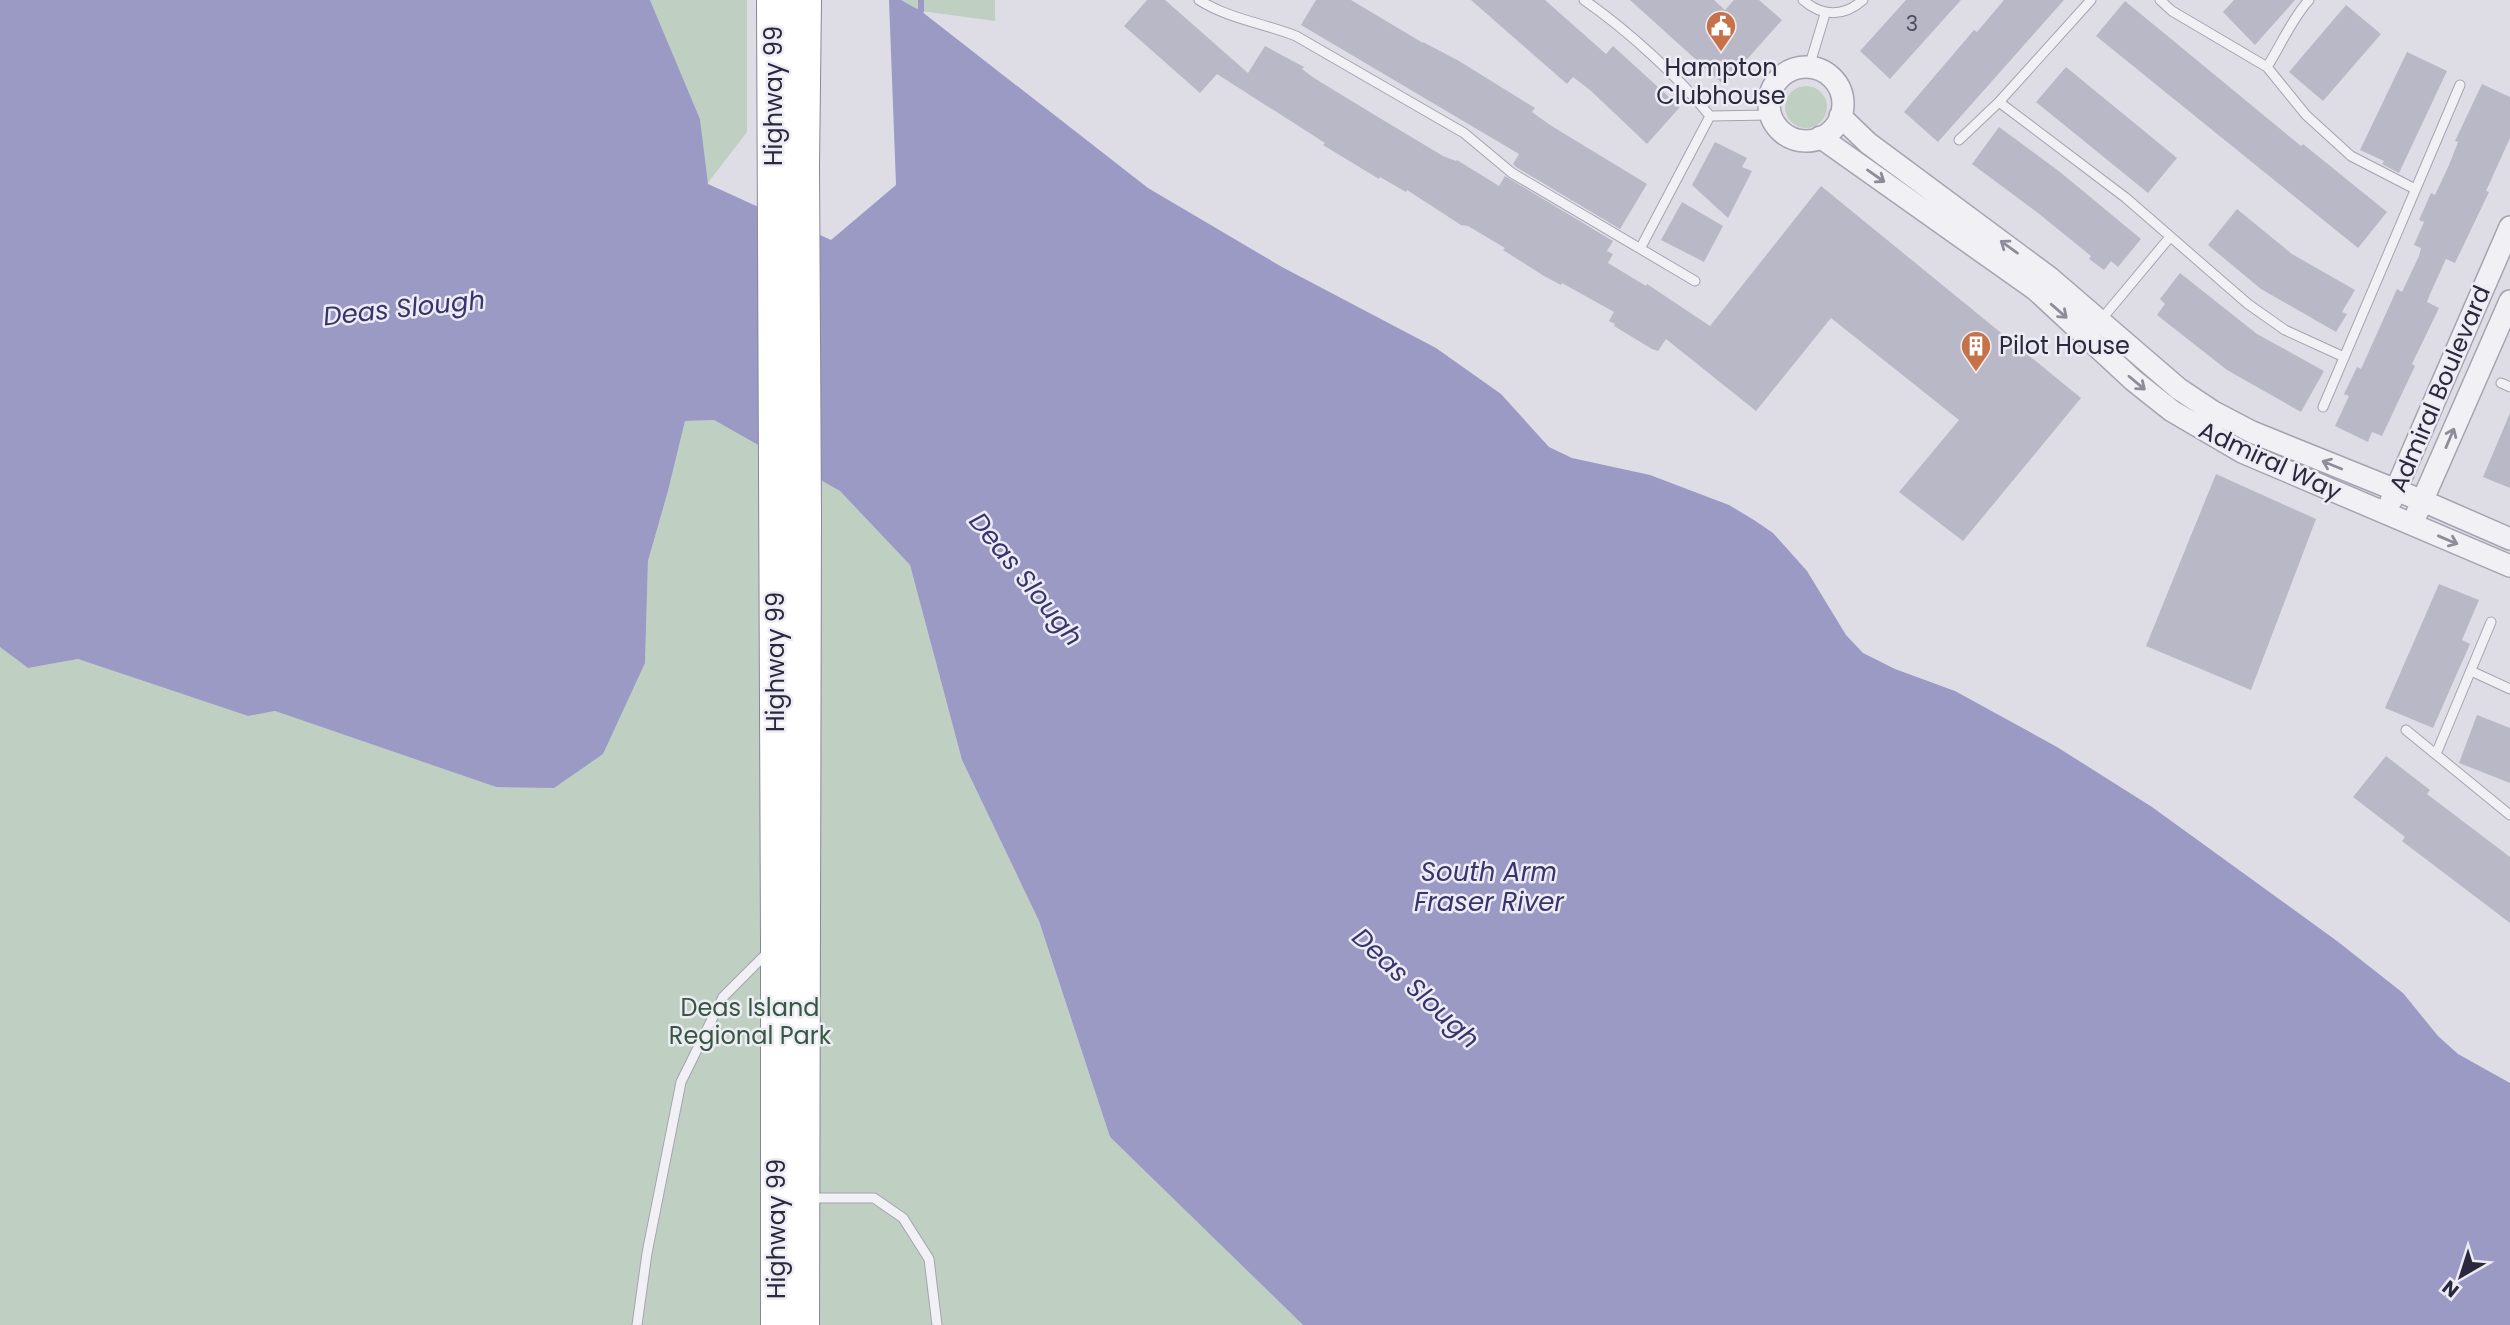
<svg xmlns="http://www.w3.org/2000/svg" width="2510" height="1325" font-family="Poppins,sans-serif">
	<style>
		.green { fill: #bfd0c3 }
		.water { fill: #9a9ac5 }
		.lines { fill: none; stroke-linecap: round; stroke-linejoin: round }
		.stream { stroke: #9a9ac5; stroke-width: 6 }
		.building { fill: #b9b8c6 }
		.service-casing { stroke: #a4a3b0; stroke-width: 11 }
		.tertiary-casing { stroke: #a4a3b0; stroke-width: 24 }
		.motorway-casing { stroke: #88869c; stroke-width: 34 }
		.service { stroke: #f0f0f5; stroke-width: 9 }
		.tertiary { stroke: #f0f0f5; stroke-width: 21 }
		.motorway { stroke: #fff; stroke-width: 32 }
		.oneway { stroke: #8d8c98 }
		.labels { text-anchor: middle; stroke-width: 5; stroke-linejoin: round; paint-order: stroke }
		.number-label { font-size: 21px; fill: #4e4c5e }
		.poi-label { font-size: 24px; fill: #2a283c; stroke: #edecf4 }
		.street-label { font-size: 24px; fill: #2a283c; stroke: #edecf4 }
		.park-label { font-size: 24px; fill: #36573f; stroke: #edecf4 }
		.water-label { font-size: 26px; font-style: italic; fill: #36346d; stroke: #edecf4 }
	</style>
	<rect width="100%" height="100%" fill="#dedde6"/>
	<!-- green -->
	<path class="green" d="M 650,0 L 747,0 L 747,132 L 707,184 L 700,119 Z
		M 901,0 L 995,0 L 995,21 L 921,11 Z
		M1785 107a21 21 0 1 1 42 0a21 21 0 1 1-42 0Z
		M 714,420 L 840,491 L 910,565 L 962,760 L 1039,921 L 1110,1137 L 1303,1325 L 0,1325 L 0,647 L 28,668 L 78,659 L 248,716 L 275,711 L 496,787 L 645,663 L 648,561 L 668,491 L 685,421 Z"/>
	<!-- water -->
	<path class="water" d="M 0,0 L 650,0 L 700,119 L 708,184 L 831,240 L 896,185 L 889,0 L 901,0 L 921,11 L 1148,188 L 1282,267 L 1436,348 L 1501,394 L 1549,447 L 1572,458 L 1650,475 L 1729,505 L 1754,520 L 1773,533 L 1807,571 L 1846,635 L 1863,653 L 1895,669 L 1955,691 L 2057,747 L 2152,807 L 2337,941 L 2403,993 L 2438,1036 L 2458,1054 L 2510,1083 L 2510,1325 L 1303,1325 L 1110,1137 L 1039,921 L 962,760 L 910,565 L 840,491 L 714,420 L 685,421 L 668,491 L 648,561 L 645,663 L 603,754 L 554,788 L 496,787 L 275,711 L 248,716 L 78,659 L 28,668 L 0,647 Z"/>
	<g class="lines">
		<!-- stream -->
		<path class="stream" d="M 921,0 L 921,11"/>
	</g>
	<!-- building -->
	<path class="building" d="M 1147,0 L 1165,0 L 1248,73 L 1265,46 L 1304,67 L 1302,69 L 1314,78 L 1373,114 L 1443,156 L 1456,161 L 1457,160 L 1499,186 L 1505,176 L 1613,241 L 1607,251 L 1613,254 L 1608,263 L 1646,286 L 1647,284 L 1710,326 L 1821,186 L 2081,398 L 1963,541 L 1899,492 L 1959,420 L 1831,318 L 1756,411 L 1666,339 L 1658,351 L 1652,349 L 1614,326 L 1615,324 L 1609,321 L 1614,312 L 1562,283 L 1561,285 L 1544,276 L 1503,250 L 1505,248 L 1468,226 L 1461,225 L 1407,190 L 1406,192 L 1380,177 L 1379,179 L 1323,145 L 1325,143 L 1217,74 L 1200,93 L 1124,26 Z
		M 1316,0 L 1351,0 L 1423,43 L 1423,42 L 1459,61 L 1535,108 L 1532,112 L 1550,125 L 1647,184 L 1620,229 L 1516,167 L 1513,164 L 1519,154 L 1301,25 Z
		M 1471,0 L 1545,0 L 1606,54 L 1613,46 L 1680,107 L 1647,144 L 1590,90 L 1573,77 L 1567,84 Z
		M 1630,0 L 1714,0 L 1725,10 L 1734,0 L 1759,0 L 1782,20 L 1724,85 Z
		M 1906,0 L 1961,0 L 1890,79 L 1860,51 Z
		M 2004,0 L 2064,0 L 1938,142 L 1904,112 L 1974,30 L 1977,32 Z
		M 2234,0 L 2295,0 L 2255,45 L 2223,12 Z
		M 2125,1 L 2301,146 L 2303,144 L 2387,212 L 2358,248 L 2096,36 Z
		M 2346,5 L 2381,34 L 2323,101 L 2289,72 Z
		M 2407,52 L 2447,71 L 2399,173 L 2382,164 L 2384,161 L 2360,150 Z
		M 2066,67 L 2177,158 L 2148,193 L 2036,102 Z
		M 2482,84 L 2510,97 L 2510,138 L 2486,191 L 2489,192 L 2455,263 L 2446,259 L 2430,294 L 2427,302 L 2439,308 L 2412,364 L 2415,366 L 2382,436 L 2372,432 L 2368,442 L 2335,426 L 2349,396 L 2344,394 L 2357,367 L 2361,369 L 2397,289 L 2402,292 L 2419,256 L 2421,248 L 2414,245 L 2424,222 L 2419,220 L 2431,193 L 2435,195 L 2449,165 L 2458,142 L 2455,141 Z
		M 1999,127 L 2060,172 L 2141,239 L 2118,267 L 2111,261 L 2104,270 L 2089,259 L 2091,256 L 2038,213 L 1972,164 Z
		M 1715,142 L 1747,158 L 1742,167 L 1752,171 L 1728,218 L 1692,185 Z
		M 1682,202 L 1723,226 L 1704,262 L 1661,240 Z
		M 2237,209 L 2292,254 L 2355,290 L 2342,312 L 2347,314 L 2336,332 L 2261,289 L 2208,245 Z
		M 2180,273 L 2257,334 L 2324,371 L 2301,412 L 2227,370 L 2157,315 L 2165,304 L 2160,299 Z
		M 2510,413 L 2510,488 L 2483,477 Z
		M 2216,474 L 2316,519 L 2251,690 L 2146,646 Z
		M 2439,584 L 2479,600 L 2462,640 L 2470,644 L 2433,728 L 2385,708 Z
		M 2477,715 L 2510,728 L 2510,783 L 2459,763 Z
		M 2386,756 L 2430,790 L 2427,794 L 2510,857 L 2510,923 L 2402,841 L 2405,837 L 2353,797 Z"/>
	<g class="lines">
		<!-- service casing -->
		<g class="service-casing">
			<path id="service" d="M 1199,0 C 1229,19 1263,23 1296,36 L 1464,133 L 1512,173 L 1695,281
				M 1584,0 C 1626,29 1678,76 1710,116
				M 1803,0 C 1822,17 1844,17 1863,0
				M 2160,0 L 2172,11 L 2267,67 L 2306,115 L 2351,156 L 2415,189
				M 1809,67 L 1825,14
				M 2267,67 C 2281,45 2291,20 2309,0
				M 1999,102 L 2126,198 L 2248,304 L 2285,330 L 2344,357
				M 1959,140 L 1999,102 L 2091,0
				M 1641,247 L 1710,116 L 1770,115
				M 2100,321 L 2170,237
				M 2501,383 L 2510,387
				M 2323,407 L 2460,85
				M 2471,671 L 2510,689
				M 2406,730 L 2510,815
				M 2436,754 L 2491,622
				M 809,1198 L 874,1198 L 903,1218 L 929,1259 L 937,1325
				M 637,1325 L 647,1253 L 681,1082 L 723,997 L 769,951"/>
		</g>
		<!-- tertiary casing -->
		<g class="tertiary-casing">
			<path id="tertiary" d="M1769 104a37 37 0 1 1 74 0a37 37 0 1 1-74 0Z
				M 1840,116 L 1868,143 L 2050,278 L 2179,389 L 2212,411 L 2252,432 L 2423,501 L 2510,539
				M 1820,137 L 2036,290 L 2133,380 L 2172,411 L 2242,452 L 2510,566
				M 2391,501 L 2510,227
				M 2417,513 L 2510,301"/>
		</g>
		<!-- motorway casing -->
		<g class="motorway-casing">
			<path id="motorway" d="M 773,0 L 777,942 L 777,1325
				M 803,1325 L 805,515 L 803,166 L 805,0"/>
		</g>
		<!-- service -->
		<use href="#service" class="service"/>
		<!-- tertiary -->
		<use href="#tertiary" class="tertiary"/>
		<!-- motorway -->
		<use href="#motorway" class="motorway"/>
	</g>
	<!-- one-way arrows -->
	<defs><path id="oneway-shaft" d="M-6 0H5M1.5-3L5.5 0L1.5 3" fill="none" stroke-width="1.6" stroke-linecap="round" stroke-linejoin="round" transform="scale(1.75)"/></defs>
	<g class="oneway">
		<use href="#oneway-shaft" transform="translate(1876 176) rotate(35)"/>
		<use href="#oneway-shaft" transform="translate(2009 247) rotate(-144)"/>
		<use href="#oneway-shaft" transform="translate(2059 311) rotate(41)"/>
		<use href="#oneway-shaft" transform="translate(2137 383) rotate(40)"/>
		<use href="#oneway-shaft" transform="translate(2450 438) rotate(-67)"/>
		<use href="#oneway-shaft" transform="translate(2332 465) rotate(-158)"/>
		<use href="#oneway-shaft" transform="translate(2448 540) rotate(23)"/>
	</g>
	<!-- icons -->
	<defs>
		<g id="civic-pin" transform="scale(1.575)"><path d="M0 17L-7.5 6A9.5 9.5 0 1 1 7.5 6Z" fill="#c67148" stroke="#edecf4"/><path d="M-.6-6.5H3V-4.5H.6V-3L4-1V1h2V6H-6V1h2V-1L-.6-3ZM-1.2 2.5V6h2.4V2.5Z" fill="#fff"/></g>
		<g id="building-pin" transform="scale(1.575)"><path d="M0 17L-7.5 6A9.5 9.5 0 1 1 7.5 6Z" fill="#c67148" stroke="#edecf4"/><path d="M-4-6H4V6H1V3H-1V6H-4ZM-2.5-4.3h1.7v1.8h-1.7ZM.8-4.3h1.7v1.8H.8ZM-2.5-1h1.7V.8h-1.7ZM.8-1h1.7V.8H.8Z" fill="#fff"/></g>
	</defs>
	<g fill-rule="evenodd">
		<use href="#civic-pin" x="1721" y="26"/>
		<use href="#building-pin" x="1976" y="346"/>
	</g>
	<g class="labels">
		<!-- number labels -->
		<g class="number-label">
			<text x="1912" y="31">3</text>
		</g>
		<!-- poi labels -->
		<g class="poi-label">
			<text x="1721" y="76">Hampton<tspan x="1721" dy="28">Clubhouse</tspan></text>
			<text x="1999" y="354" text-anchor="start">Pilot House</text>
		</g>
		<!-- street labels -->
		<g class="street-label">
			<text transform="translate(774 96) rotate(-90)" y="8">Highway 99</text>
			<text transform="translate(2440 389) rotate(-67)" y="8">Admiral Boulevard</text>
			<text transform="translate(2270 461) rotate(25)" y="8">Admiral Way</text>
			<text transform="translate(776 662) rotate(-90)" y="8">Highway 99</text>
			<text transform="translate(777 1229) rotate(-90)" y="8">Highway 99</text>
		</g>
		<!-- park labels -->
		<g class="park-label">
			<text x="750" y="1016">Deas Island<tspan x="750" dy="28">Regional Park</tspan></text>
		</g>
		<!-- water labels -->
		<g class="water-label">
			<text transform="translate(404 308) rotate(-6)" y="9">Deas Slough</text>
			<text transform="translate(1026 579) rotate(51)" y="9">Deas Slough</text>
			<text x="1489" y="881">South Arm<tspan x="1489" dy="30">Fraser River</tspan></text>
			<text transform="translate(1416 988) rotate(43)" y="9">Deas Slough</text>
		</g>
	</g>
	<!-- north arrow -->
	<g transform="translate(2461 1276) rotate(219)" stroke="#edecf4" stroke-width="5" paint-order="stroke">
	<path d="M0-5L12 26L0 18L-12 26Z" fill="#2a283c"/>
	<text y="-10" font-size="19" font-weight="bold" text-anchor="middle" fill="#2a283c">N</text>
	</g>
</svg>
